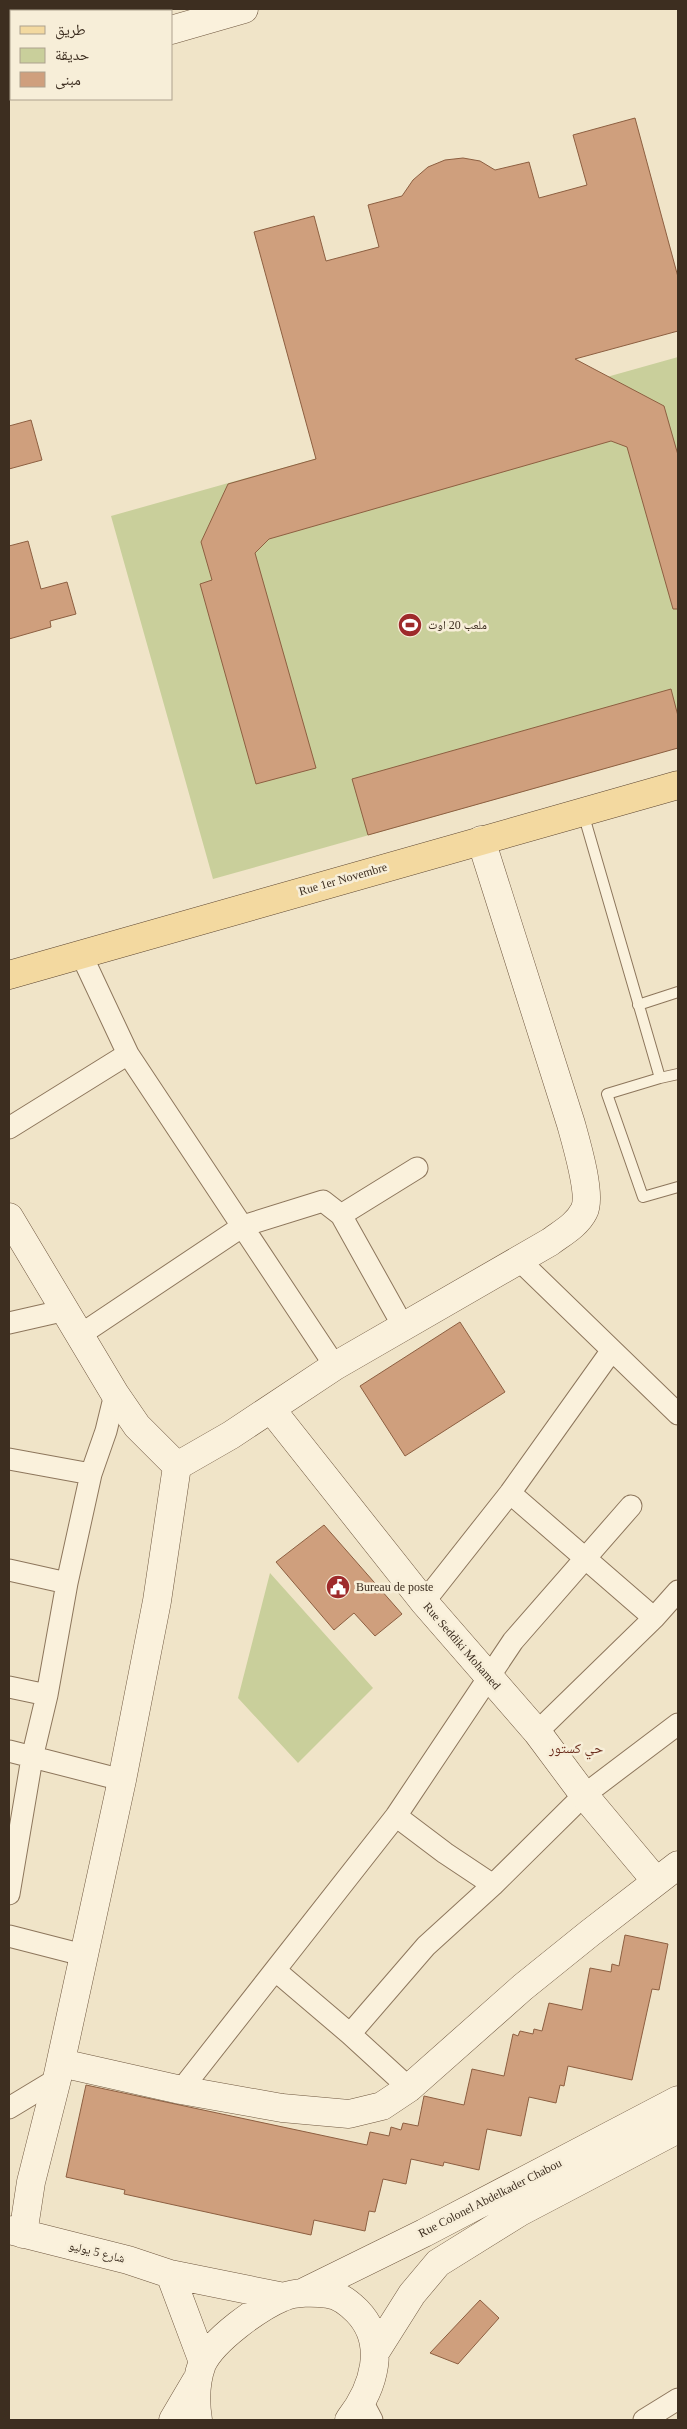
<svg xmlns="http://www.w3.org/2000/svg" width="687" height="2429" font-family="'Times New Roman','Noto Naskh Arabic',serif">
	<style>
		.green { fill: #c9cf9b }
		.building { fill: #cf9f7d; stroke: #8d5f41 }
		.lines { fill: none; stroke-linecap: round; stroke-linejoin: round }
		.lane-casing { stroke: #8d765c; stroke-width: 12 }
		.street-casing { stroke: #8d765c; stroke-width: 23 }
		.secondary-casing { stroke: #6f573f; stroke-width: 29 }
		.primary-casing { stroke: #5b4430; stroke-width: 29 }
		.lane { stroke: #faf1dc; stroke-width: 10 }
		.street { stroke: #faf1dc; stroke-width: 21 }
		.secondary { stroke: #faf1dc; stroke-width: 28 }
		.primary { stroke: #f3d9a0; stroke-width: 28 }
		.labels { text-anchor: middle; stroke-width: 5; stroke-linejoin: round; paint-order: stroke }
		.poi-label { font-size: 12px; fill: #3d2e20; stroke: #f7eed8; text-anchor: start }
		.street-label { font-size: 12px; fill: #3d2e20; stroke: #f7eed8 }
		.neighbourhood-label { font-size: 14px; fill: #6b2e1e; stroke: #f7eed8 }
	</style>
	<rect width="100%" height="100%" fill="#f0e4c8"/>
	<!-- green -->
	<path class="green" d="M 678,357 L 678,748 L 213,879 L 111,516 Z
		M 270,1573 L 373,1688 L 298,1763 L 238,1698 Z"/>
	<!-- building -->
	<path class="building" d="M 635,118 L 678,277 L 678,331 L 575,359 L 664,406 L 678,455 L 678,609 L 673,609 L 627,447 L 611,441 L 269,539 L 255,553 L 316,768 L 256,784 L 200,584 L 212,580 L 201,542 L 228,484 L 316,459 L 254,232 L 314,216 L 326,261 L 379,247 L 368,205 L 402,196 L 413,180 L 428,167 L 445,160 L 463,158 L 480,161 L 495,170 L 529,162 L 539,198 L 587,185 L 573,135 Z
		M 31,420 L 42,460 L 9,469 L 9,426 Z
		M 28,541 L 41,589 L 67,582 L 76,614 L 50,621 L 51,627 L 9,639 L 9,546 Z
		M 671,689 L 678,716 L 678,748 L 368,835 L 352,779 Z
		M 460,1322 L 505,1392 L 405,1456 L 360,1386 Z
		M 324,1525 L 402,1614 L 375,1636 L 354,1613 L 334,1630 L 276,1562 Z
		M 625,1935 L 668,1944 L 659,1990 L 652,1989 L 632,2080 L 568,2066 L 564,2086 L 560,2085 L 556,2103 L 529,2097 L 521,2136 L 487,2129 L 479,2170 L 444,2162 L 443,2166 L 411,2159 L 406,2184 L 383,2179 L 375,2212 L 369,2211 L 365,2231 L 314,2220 L 311,2235 L 124,2194 L 125,2190 L 66,2177 L 86,2085 L 367,2145 L 370,2132 L 389,2136 L 391,2127 L 401,2130 L 403,2123 L 418,2126 L 424,2096 L 464,2105 L 472,2069 L 504,2076 L 513,2034 L 518,2036 L 520,2031 L 533,2034 L 534,2029 L 542,2031 L 549,2003 L 582,2010 L 590,1968 L 611,1972 L 612,1964 L 619,1966 Z
		M 480,2300 L 499,2318 L 458,2364 L 430,2353 Z"/>
	<g class="lines">
		<!-- lane casing -->
		<g class="lane-casing">
			<path id="lane" d="M 583,813 L 660,1078 L 607,1094 L 643,1197 L 678,1187
				M 638,1005 L 678,992
				M 660,1078 L 678,1074"/>
		</g>
		<!-- street casing -->
		<g class="street-casing">
			<path id="street" d="M 60,9 L 61,11
				M 81,954 L 128,1054 L 335,1366
				M 9,1128 L 128,1054
				M 341,1215 L 417,1168
				M 518,1259 L 678,1414
				M 9,1323 L 66,1310
				M 80,1335 L 243,1226 L 323,1201 L 341,1215 L 403,1326
				M 9,1459 L 91,1474
				M 510,1493 L 654,1618
				M 9,1570 L 67,1583
				M 424,1602 L 510,1493 L 612,1350
				M 9,1687 L 47,1695
				M 537,1732 L 654,1618 L 678,1591
				M 9,1751 L 122,1780
				M 396,1816 L 445,1853 L 493,1885
				M 9,1894 L 32,1758 L 47,1695 L 67,1583 L 91,1474 L 106,1431 L 115,1394
				M 9,1936 L 83,1955
				M 276,1971 L 350,2034
				M 409,2088 L 350,2034 L 426,1946 L 493,1885 L 584,1795 L 678,1724
				M 181,2090 L 396,1816 L 513,1641 L 631,1506
				M 9,2108 L 57,2079
				M 362,2401 L 372,2420
				M 644,2420 L 678,2399"/>
		</g>
		<!-- secondary casing -->
		<g class="secondary-casing">
			<path id="secondary" d="M 171,30 L 244,9
				M 9,78 L 11,77
				M 9,1217 L 115,1394 L 137,1426 L 177,1466 L 157,1601 L 122,1780 L 57,2079 L 31,2182 L 23,2234
				M 271,1409 L 424,1602 L 537,1732 L 584,1795 L 656,1881
				M 177,1466 L 231,1435 L 335,1366 L 550,1242 C 562,1233 577,1225 584,1211 C 592,1196 576,1142 571,1124 L 481,840
				M 61,2063 L 181,2090 L 282,2108 L 349,2114 L 382,2106 L 409,2088 L 523,1987 L 590,1933 L 678,1865
				M 9,2230 L 128,2260 L 170,2274 L 284,2297
				M 170,2274 L 203,2362
				M 302,2293 L 424,2233 L 678,2100
				M 376,2351 L 412,2294 L 438,2263 L 520,2212 L 678,2129
				M 173,2420 L 196,2381
				M 198,2420 C 195,2401 195,2383 202,2364 C 213,2340 259,2307 283,2297 C 295,2292 314,2292 328,2294 C 339,2295 349,2303 357,2311 C 388,2343 374,2388 349,2420"/>
		</g>
		<!-- primary casing -->
		<g class="primary-casing">
			<path id="primary" d="M 9,975 L 678,785"/>
		</g>
		<!-- lane -->
		<use href="#lane" class="lane"/>
		<!-- street -->
		<use href="#street" class="street"/>
		<!-- secondary -->
		<use href="#secondary" class="secondary"/>
		<!-- primary -->
		<use href="#primary" class="primary"/>
	</g>
	<!-- icons -->
	<defs>
		<g id="stadium-disc" transform="scale(1.25)"><circle r="9.5" fill="#9e2a2b" stroke="#f7eed8"/><path d="M0-5a6.5 5 0 1 0 0 10a6.5 5 0 1 0 0-10ZM-3.5-1.8h7v3.6h-7Z" fill="#fff"/></g>
		<g id="civic-disc" transform="scale(1.25)"><circle r="9.5" fill="#9e2a2b" stroke="#f7eed8"/><path d="M-.6-6.5H3V-4.5H.6V-3L4-1V1h2V6H-6V1h2V-1L-.6-3ZM-1.2 2.5V6h2.4V2.5Z" fill="#fff"/></g>
	</defs>
	<g fill-rule="evenodd">
		<use href="#stadium-disc" x="410" y="625"/>
		<use href="#civic-disc" x="338" y="1587"/>
	</g>
	<g class="labels">
		<!-- poi labels -->
		<g class="poi-label">
			<text x="428" y="629">ملعب 20 اوت</text>
			<text x="356" y="1591">Bureau de poste</text>
		</g>
		<!-- street labels -->
		<g class="street-label">
			<text transform="translate(343 879) rotate(-16)" y="4">Rue 1er Novembre</text>
			<text transform="translate(462 1646) rotate(49)" y="4">Rue Seddiki Mohamed</text>
			<text transform="translate(490 2198) rotate(-27)" y="4">Rue Colonel Abdelkader Chabou</text>
			<text transform="translate(97 2252) rotate(14)" y="4">شارع 5 يوليو</text>
		</g>
		<!-- neighbourhood labels -->
		<g class="neighbourhood-label">
			<text x="576" y="1753">حي كستور</text>
		</g>
	</g>
	<!-- border -->
	<rect width="687" height="2429" fill="none" stroke="#3d2e20" stroke-width="20"/>
	<!-- legend -->
	<rect x="10" y="10" width="162" height="90" fill="#f7eed8" stroke="#ada18e"/>
	<rect x="20" y="26" width="25" height="8" fill="#f3d9a0" stroke="#ada18e"/>
	<text x="55" y="35" font-size="15" fill="#3d2e20">طريق</text>
	<rect x="20" y="48" width="25" height="15" fill="#c9cf9b" stroke="#ada18e"/>
	<text x="55" y="60" font-size="15" fill="#3d2e20">حديقة</text>
	<rect x="20" y="72" width="25" height="15" fill="#cf9f7d" stroke="#ada18e"/>
	<text x="55" y="85" font-size="15" fill="#3d2e20">مبنى</text>
</svg>
